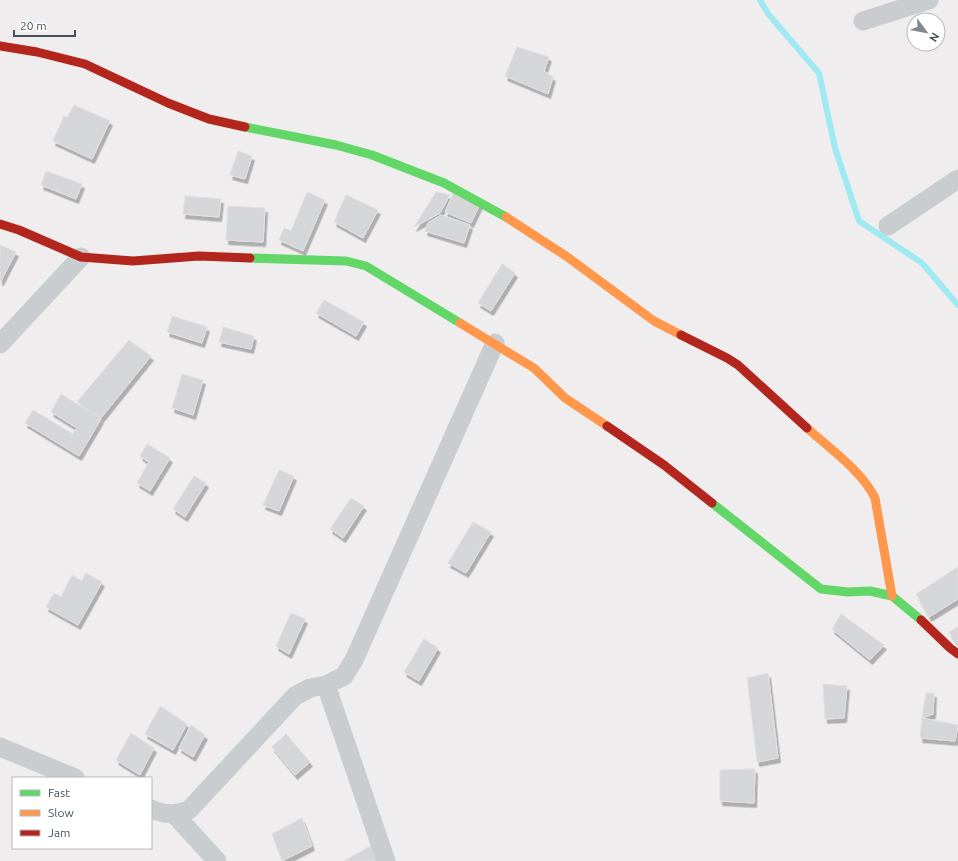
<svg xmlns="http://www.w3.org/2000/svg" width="958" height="861" font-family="Ubuntu,sans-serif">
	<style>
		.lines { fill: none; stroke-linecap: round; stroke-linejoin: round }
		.stream { stroke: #9fe9f3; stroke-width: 6 }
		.building { fill: #d5d6d8; stroke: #e0dfe1; filter: url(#shadow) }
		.street { stroke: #c9cdcf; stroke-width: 19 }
		.fast { stroke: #63d668; stroke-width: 9 }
		.slow { stroke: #ff974d; stroke-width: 9 }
		.jam { stroke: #b3261e; stroke-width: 9 }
	</style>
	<defs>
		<filter id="shadow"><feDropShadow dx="2.5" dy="4.5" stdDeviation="0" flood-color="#0004"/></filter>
	</defs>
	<rect width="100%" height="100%" fill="#efedee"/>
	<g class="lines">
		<!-- stream -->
		<path class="stream" d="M 760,0 L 769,15 L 819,73 L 835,148 L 859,221 L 922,263 L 958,305"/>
	</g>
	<!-- building -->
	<path class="building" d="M 517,47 L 549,57 L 544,71 L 553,77 L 548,94 L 505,76 Z
		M 74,105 L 110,121 L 92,159 L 53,141 L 64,116 L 67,118 Z
		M 238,151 L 252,156 L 245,179 L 230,175 Z
		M 46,171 L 82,184 L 76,199 L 41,185 Z
		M 307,192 L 325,200 L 303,251 L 279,240 L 284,228 L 291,231 Z
		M 436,192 L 450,195 L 440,213 L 414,227 Z
		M 454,192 L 480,204 L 471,223 L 445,212 Z
		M 346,195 L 378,210 L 363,238 L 334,222 Z
		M 185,196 L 221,199 L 219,217 L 183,214 Z
		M 228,206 L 265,208 L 263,242 L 226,240 Z
		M 441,215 L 470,225 L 464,243 L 425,231 L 428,223 Z
		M 0,245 L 16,252 L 1,281 L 0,281 Z
		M 502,264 L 515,273 L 491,311 L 478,303 Z
		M 324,300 L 364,322 L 356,336 L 316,313 Z
		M 172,316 L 207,327 L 202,343 L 167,332 Z
		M 223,327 L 254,336 L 251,349 L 219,342 Z
		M 129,340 L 151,356 L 101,418 L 77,402 Z
		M 182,374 L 203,380 L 193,415 L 172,408 Z
		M 61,394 L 101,419 L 79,456 L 25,423 L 33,410 L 73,434 L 77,428 L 51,412 Z
		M 147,444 L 170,458 L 150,491 L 137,483 L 149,462 L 140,456 Z
		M 279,470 L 294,476 L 279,511 L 263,505 Z
		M 194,476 L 206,483 L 185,517 L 173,509 Z
		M 351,498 L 364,506 L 343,538 L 330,529 Z
		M 473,522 L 491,532 L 466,573 L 448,563 Z
		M 958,567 L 958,599 L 929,617 L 916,594 Z
		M 86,573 L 102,582 L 78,625 L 46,607 L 54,593 L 61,597 L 72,575 L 82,581 Z
		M 291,613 L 305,619 L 289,654 L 276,646 Z
		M 841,614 L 884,645 L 870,660 L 832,629 Z
		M 958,627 L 958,644 L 949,632 Z
		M 424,639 L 438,648 L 419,681 L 404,672 Z
		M 768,673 L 778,758 L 757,762 L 747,678 Z
		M 823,684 L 847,686 L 844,718 L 825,719 Z
		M 926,693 L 934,693 L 933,714 L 922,718 Z
		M 160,706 L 187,724 L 173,750 L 145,734 Z
		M 922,718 L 958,725 L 955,741 L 920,738 Z
		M 191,725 L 205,735 L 193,757 L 179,748 Z
		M 131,733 L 154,748 L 140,775 L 116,760 Z
		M 286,734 L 310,762 L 295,775 L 272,747 Z
		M 755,769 L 754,803 L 720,801 L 720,770 Z
		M 302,818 L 312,846 L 282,861 L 272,834 Z
		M 374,844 L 382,861 L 344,861 Z"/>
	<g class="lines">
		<!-- street -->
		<path class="street" d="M 863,21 L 929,0
			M 888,226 L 958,179
			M 0,344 L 81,257
			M 326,685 L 386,861
			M 0,747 L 75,778
			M 151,809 C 166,815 173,815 189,810 L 295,696 L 310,688 L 326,685 L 344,676 L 354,660 L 495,343
			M 175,815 L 217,861"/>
		<!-- fast -->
		<path class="fast" d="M 245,127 L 336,145 L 372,155 L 444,183 L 506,217
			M 250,258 L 346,261 L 366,266 L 460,323
			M 712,503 L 821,589 L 848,592 L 870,591 L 892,596 L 921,620"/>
		<!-- slow -->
		<path class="slow" d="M 506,217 L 566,256 L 654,321 L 681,335
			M 460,323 L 534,368 L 565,398 L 607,426
			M 807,428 C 829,448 862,471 875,498 L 892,596"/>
		<!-- jam -->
		<path class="jam" d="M 0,46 L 37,52 L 85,64 L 168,103 L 209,119 L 245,127
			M 0,224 L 19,230 L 81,257 L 133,261 L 199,256 L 250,258
			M 681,335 L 727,358 L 738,365 L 807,428
			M 607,426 L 664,465 L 712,503
			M 921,620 L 950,648 L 958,654"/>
	</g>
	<!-- legend -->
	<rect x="12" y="777" width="140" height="72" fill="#ffffff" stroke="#b4babe"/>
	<rect x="20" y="790" width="20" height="6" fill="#63d668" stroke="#b4babe"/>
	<text x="48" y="797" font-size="12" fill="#43535c">Fast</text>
	<rect x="20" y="810" width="20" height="6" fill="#ff974d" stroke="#b4babe"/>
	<text x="48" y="817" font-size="12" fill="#43535c">Slow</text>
	<rect x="20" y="830" width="20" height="6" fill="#b3261e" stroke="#b4babe"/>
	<text x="48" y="837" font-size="12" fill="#43535c">Jam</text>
	<!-- north arrow -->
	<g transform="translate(926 32) rotate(122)"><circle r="19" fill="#ffffff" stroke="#b4babe"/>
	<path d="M0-3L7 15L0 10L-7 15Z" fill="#7f898f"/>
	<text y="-6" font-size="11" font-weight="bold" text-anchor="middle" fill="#43535c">N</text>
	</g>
	<!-- scale -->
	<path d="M14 30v6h61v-6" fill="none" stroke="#43535c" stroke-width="2"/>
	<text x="20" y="30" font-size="12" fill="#43535c" stroke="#ffffff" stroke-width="3" paint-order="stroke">20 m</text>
</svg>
